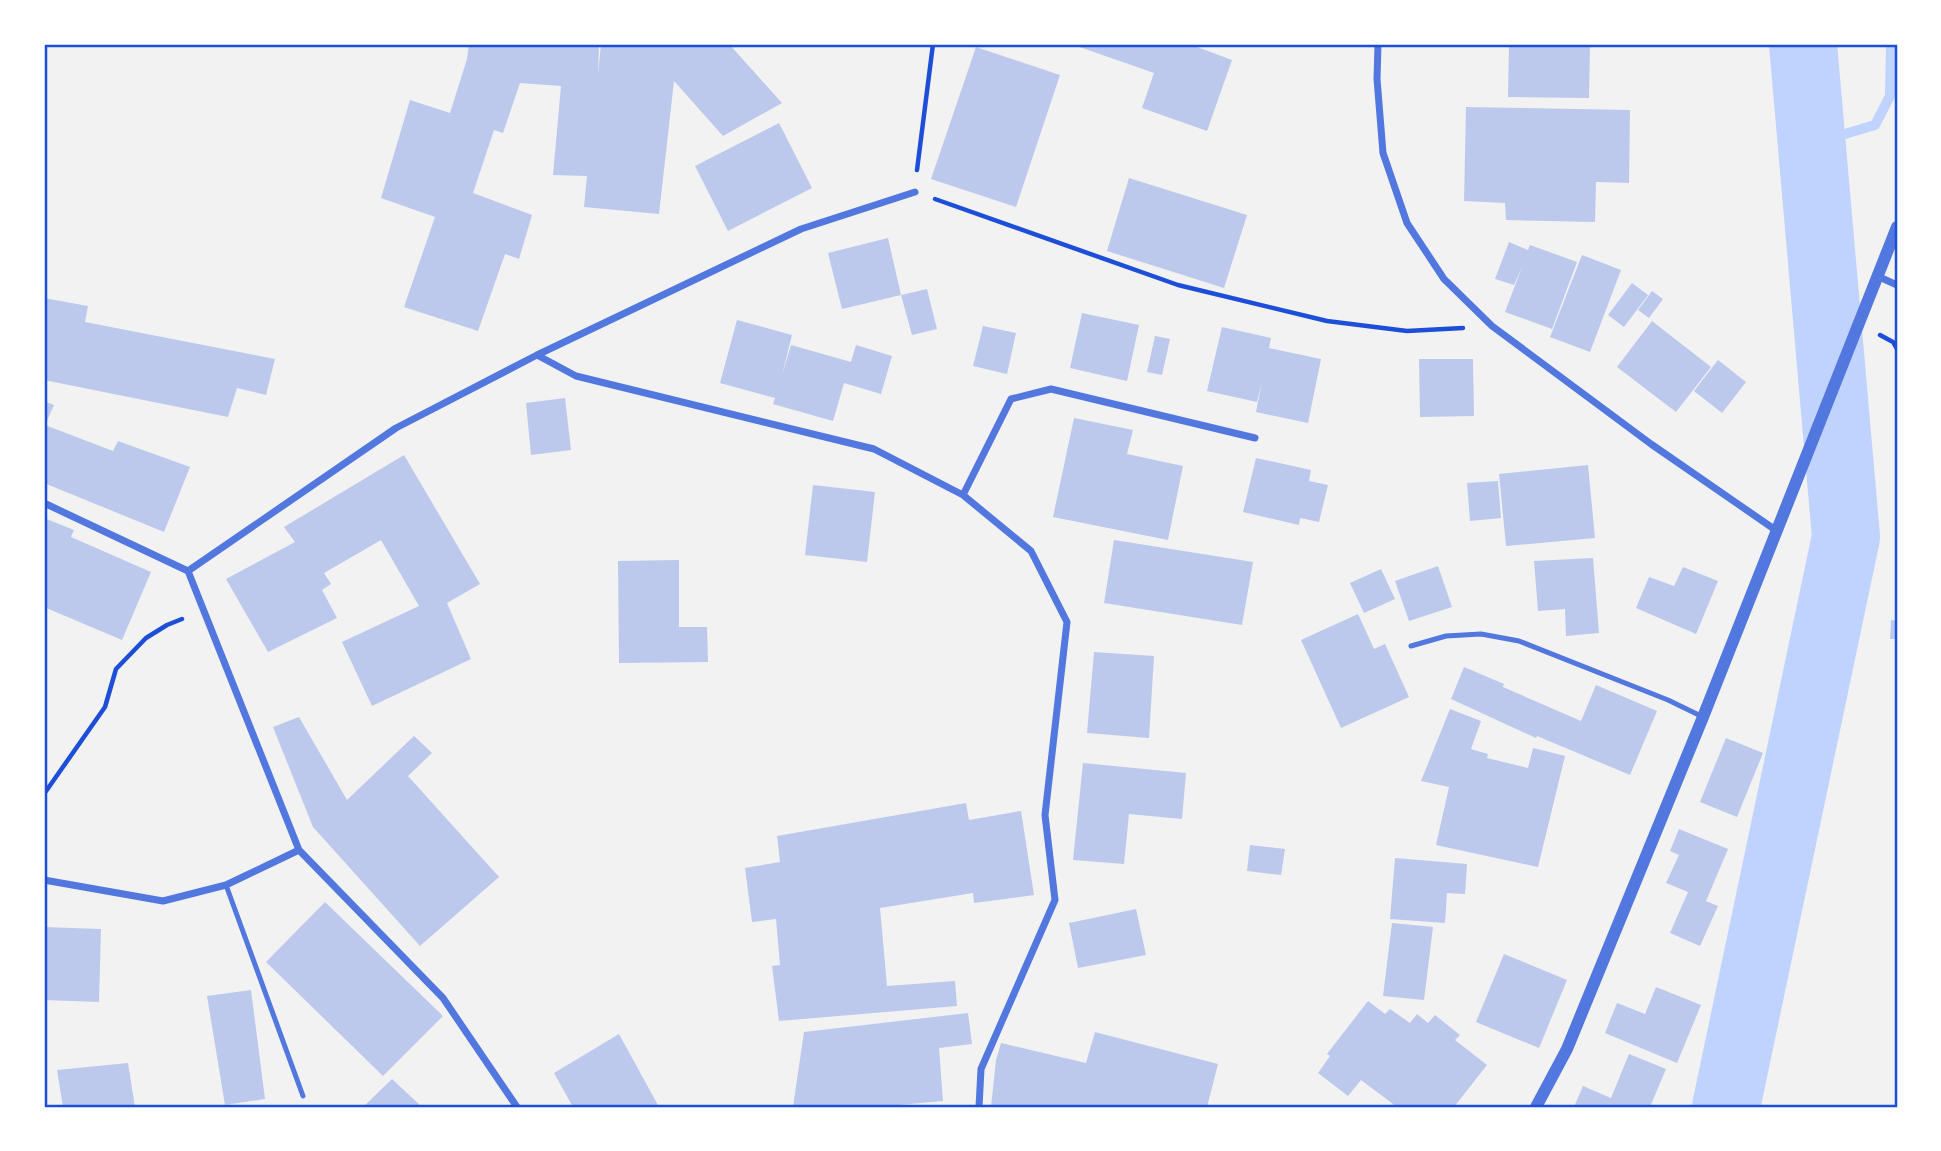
<svg xmlns="http://www.w3.org/2000/svg" width="1941" height="1151" font-family="Helvetica,sans-serif">
	<style>
		.lines { fill: none; stroke-linecap: round; stroke-linejoin: round }
		.stream { stroke: #bfd3fe; stroke-width: 10 }
		.river { stroke: #bfd3fe; stroke-width: 68 }
		.building { fill: #bdc9ec }
		.path { stroke: #1d4ed8; stroke-width: 4.5 }
		.service { stroke: #5277de; stroke-width: 5 }
		.minor { stroke: #5277de; stroke-width: 7 }
		.tertiary { stroke: #5277de; stroke-width: 12 }
		.neatline { fill: none; stroke: #1d4ed8; stroke-width: 2.5 }
	</style>
	<rect width="100%" height="100%" fill="#f2f2f2"/>
	<g class="lines">
		<!-- stream -->
		<path class="stream" d="M 1811,144 L 1875,125 L 1890,96 L 1891,44"/>
		<!-- river -->
		<path class="river" d="M 1726,1107 L 1846,537 L 1803,44"/>
	</g>
	<!-- building -->
	<path class="building" d="M 469,44 L 599,44 L 598,74 L 601,44 L 729,44 L 782,103 L 723,136 L 674,81 L 659,214 L 584,207 L 587,176 L 553,175 L 561,86 L 520,83 L 503,133 L 494,130 L 473,193 L 532,215 L 519,259 L 505,254 L 478,331 L 404,307 L 435,217 L 381,198 L 410,100 L 450,113 L 467,59 Z
		M 1071,44 L 1189,44 L 1232,60 L 1207,131 L 1142,108 L 1154,73 Z
		M 1509,44 L 1590,44 L 1589,98 L 1508,97 Z
		M 976,47 L 1060,75 L 1016,207 L 931,179 Z
		M 1466,107 L 1630,110 L 1629,183 L 1596,182 L 1595,222 L 1506,220 L 1505,203 L 1464,201 Z
		M 779,123 L 812,188 L 728,231 L 695,166 Z
		M 1129,178 L 1247,215 L 1224,288 L 1107,251 Z
		M 888,238 L 901,295 L 927,289 L 937,329 L 912,335 L 901,295 L 842,309 L 828,253 Z
		M 1509,242 L 1528,250 L 1530,245 L 1577,262 L 1552,329 L 1505,312 L 1522,267 L 1514,285 L 1495,279 Z
		M 1582,255 L 1621,270 L 1590,352 L 1550,337 Z
		M 1632,283 L 1648,295 L 1624,327 L 1608,315 Z
		M 1652,291 L 1663,299 L 1649,318 L 1638,310 Z
		M 44,298 L 88,306 L 85,322 L 275,359 L 266,395 L 237,388 L 228,417 L 44,380 Z
		M 1082,313 L 1139,325 L 1127,381 L 1070,368 Z
		M 737,320 L 792,335 L 782,375 L 791,345 L 851,362 L 856,345 L 892,356 L 881,394 L 844,383 L 833,421 L 773,404 L 775,398 L 720,383 Z
		M 1652,321 L 1711,367 L 1676,412 L 1617,367 Z
		M 983,326 L 1016,333 L 1007,374 L 973,366 Z
		M 1222,327 L 1271,338 L 1269,348 L 1321,359 L 1308,423 L 1256,412 L 1262,382 L 1257,402 L 1207,391 Z
		M 1155,336 L 1170,339 L 1162,375 L 1147,372 Z
		M 1419,359 L 1473,359 L 1474,416 L 1420,417 Z
		M 1718,360 L 1746,382 L 1722,413 L 1694,391 Z
		M 565,398 L 571,450 L 531,455 L 526,403 Z
		M 44,401 L 54,405 L 45,425 L 113,451 L 118,441 L 190,467 L 164,532 L 44,483 Z
		M 1074,418 L 1133,430 L 1127,454 L 1183,466 L 1168,540 L 1053,517 Z
		M 404,455 L 480,584 L 447,603 L 471,659 L 372,706 L 342,642 L 419,606 L 381,540 L 324,573 L 331,584 L 322,590 L 337,618 L 268,652 L 226,579 L 295,542 L 284,527 Z
		M 1256,458 L 1311,470 L 1309,481 L 1328,485 L 1319,522 L 1300,518 L 1299,525 L 1243,512 Z
		M 1588,465 L 1595,538 L 1506,546 L 1499,474 Z
		M 1498,481 L 1501,518 L 1470,521 L 1467,483 Z
		M 813,485 L 875,492 L 867,562 L 805,555 Z
		M 44,518 L 74,530 L 71,537 L 151,572 L 122,640 L 44,607 Z
		M 1114,540 L 1253,562 L 1242,625 L 1104,603 Z
		M 1593,558 L 1599,633 L 1566,636 L 1565,609 L 1538,611 L 1534,561 Z
		M 679,560 L 679,627 L 707,627 L 708,662 L 619,663 L 618,561 Z
		M 1438,566 L 1452,607 L 1409,621 L 1395,581 Z
		M 1683,567 L 1718,581 L 1696,634 L 1636,608 L 1649,577 L 1674,586 Z
		M 1381,569 L 1395,599 L 1364,613 L 1350,583 Z
		M 1358,614 L 1374,649 L 1385,644 L 1409,697 L 1341,728 L 1301,640 Z
		M 1891,620 L 1897,621 L 1897,639 L 1890,639 Z
		M 1094,652 L 1154,656 L 1149,738 L 1087,733 Z
		M 1464,667 L 1504,684 L 1503,687 L 1581,721 L 1596,685 L 1657,711 L 1630,775 L 1537,736 L 1536,738 L 1451,699 Z
		M 1450,709 L 1481,721 L 1471,749 L 1488,754 L 1487,758 L 1528,768 L 1533,748 L 1565,756 L 1538,867 L 1436,845 L 1449,787 L 1421,781 Z
		M 299,717 L 347,800 L 414,736 L 432,753 L 408,776 L 499,877 L 420,946 L 313,827 L 273,727 Z
		M 1726,738 L 1763,753 L 1737,817 L 1700,802 Z
		M 1083,763 L 1186,773 L 1182,819 L 1129,814 L 1124,864 L 1073,860 Z
		M 966,803 L 969,820 L 1021,811 L 1034,895 L 974,903 L 973,893 L 880,908 L 887,986 L 955,981 L 957,1006 L 779,1021 L 772,966 L 780,965 L 776,919 L 752,922 L 745,868 L 780,862 L 777,836 Z
		M 1679,829 L 1728,849 L 1706,901 L 1718,906 L 1700,946 L 1670,933 L 1688,892 L 1666,883 L 1679,855 L 1670,851 Z
		M 1250,845 L 1285,849 L 1281,875 L 1247,871 Z
		M 1395,858 L 1467,864 L 1465,894 L 1447,893 L 1445,923 L 1390,919 Z
		M 325,902 L 443,1016 L 383,1076 L 266,962 Z
		M 1136,909 L 1146,955 L 1078,968 L 1069,923 Z
		M 1392,923 L 1433,927 L 1424,1000 L 1383,996 Z
		M 44,927 L 101,929 L 99,1002 L 44,1000 Z
		M 1504,954 L 1567,980 L 1539,1048 L 1476,1022 Z
		M 1656,987 L 1701,1005 L 1677,1063 L 1605,1033 L 1617,1003 L 1645,1014 Z
		M 251,990 L 265,1099 L 225,1105 L 207,996 Z
		M 1368,1001 L 1385,1014 L 1390,1009 L 1410,1023 L 1417,1014 L 1428,1023 L 1435,1015 L 1460,1035 L 1455,1040 L 1487,1065 L 1454,1107 L 1397,1107 L 1361,1080 L 1348,1096 L 1318,1073 L 1330,1056 L 1327,1054 Z
		M 968,1013 L 972,1044 L 939,1048 L 943,1101 L 877,1107 L 793,1107 L 804,1032 Z
		M 1095,1032 L 1218,1064 L 1207,1107 L 991,1107 L 996,1060 L 1001,1043 L 1086,1063 Z
		M 619,1034 L 659,1107 L 573,1107 L 554,1073 Z
		M 1629,1054 L 1666,1069 L 1650,1107 L 1574,1107 L 1583,1086 L 1611,1098 Z
		M 128,1063 L 135,1107 L 63,1107 L 57,1070 Z
		M 392,1079 L 422,1107 L 363,1107 Z"/>
	<g class="lines">
		<!-- path -->
		<path class="path" d="M 917,170 L 933,44
			M 935,199 L 1178,285 L 1327,321 L 1407,331 L 1463,328
			M 1880,335 L 1893,342 L 1897,349
			M 44,794 L 105,707 L 116,669 L 146,638 L 167,625 L 182,619"/>
		<!-- service -->
		<path class="service" d="M 1411,646 L 1446,636 L 1481,634 L 1519,641 L 1668,700 L 1703,717
			M 226,885 L 303,1096"/>
		<!-- minor -->
		<path class="minor" d="M 1378,44 L 1377,79 L 1383,153 L 1407,223 L 1444,279 L 1492,326 L 1651,444 L 1777,531
			M 1877,276 L 1897,285
			M 537,355 L 576,376 L 874,449 L 963,495 L 1031,551 L 1067,622 L 1045,815 L 1055,900 L 981,1069 L 979,1107
			M 963,495 L 1011,399 L 1051,389 L 1255,438
			M 44,503 L 188,571 L 299,850 L 443,998 L 517,1107
			M 188,571 L 396,428 L 537,355 L 801,229 L 915,192
			M 44,880 L 163,901 L 226,885 L 299,850"/>
		<!-- tertiary -->
		<path class="tertiary" d="M 1536,1107 L 1567,1049 L 1703,717 L 1897,227"/>
	</g>
	<!-- border -->
	<rect width="1941" height="1151" fill="none" stroke="#ffffff" stroke-width="91"/>
	<rect x="46" y="46" width="1850" height="1060" class="neatline"/>
</svg>
